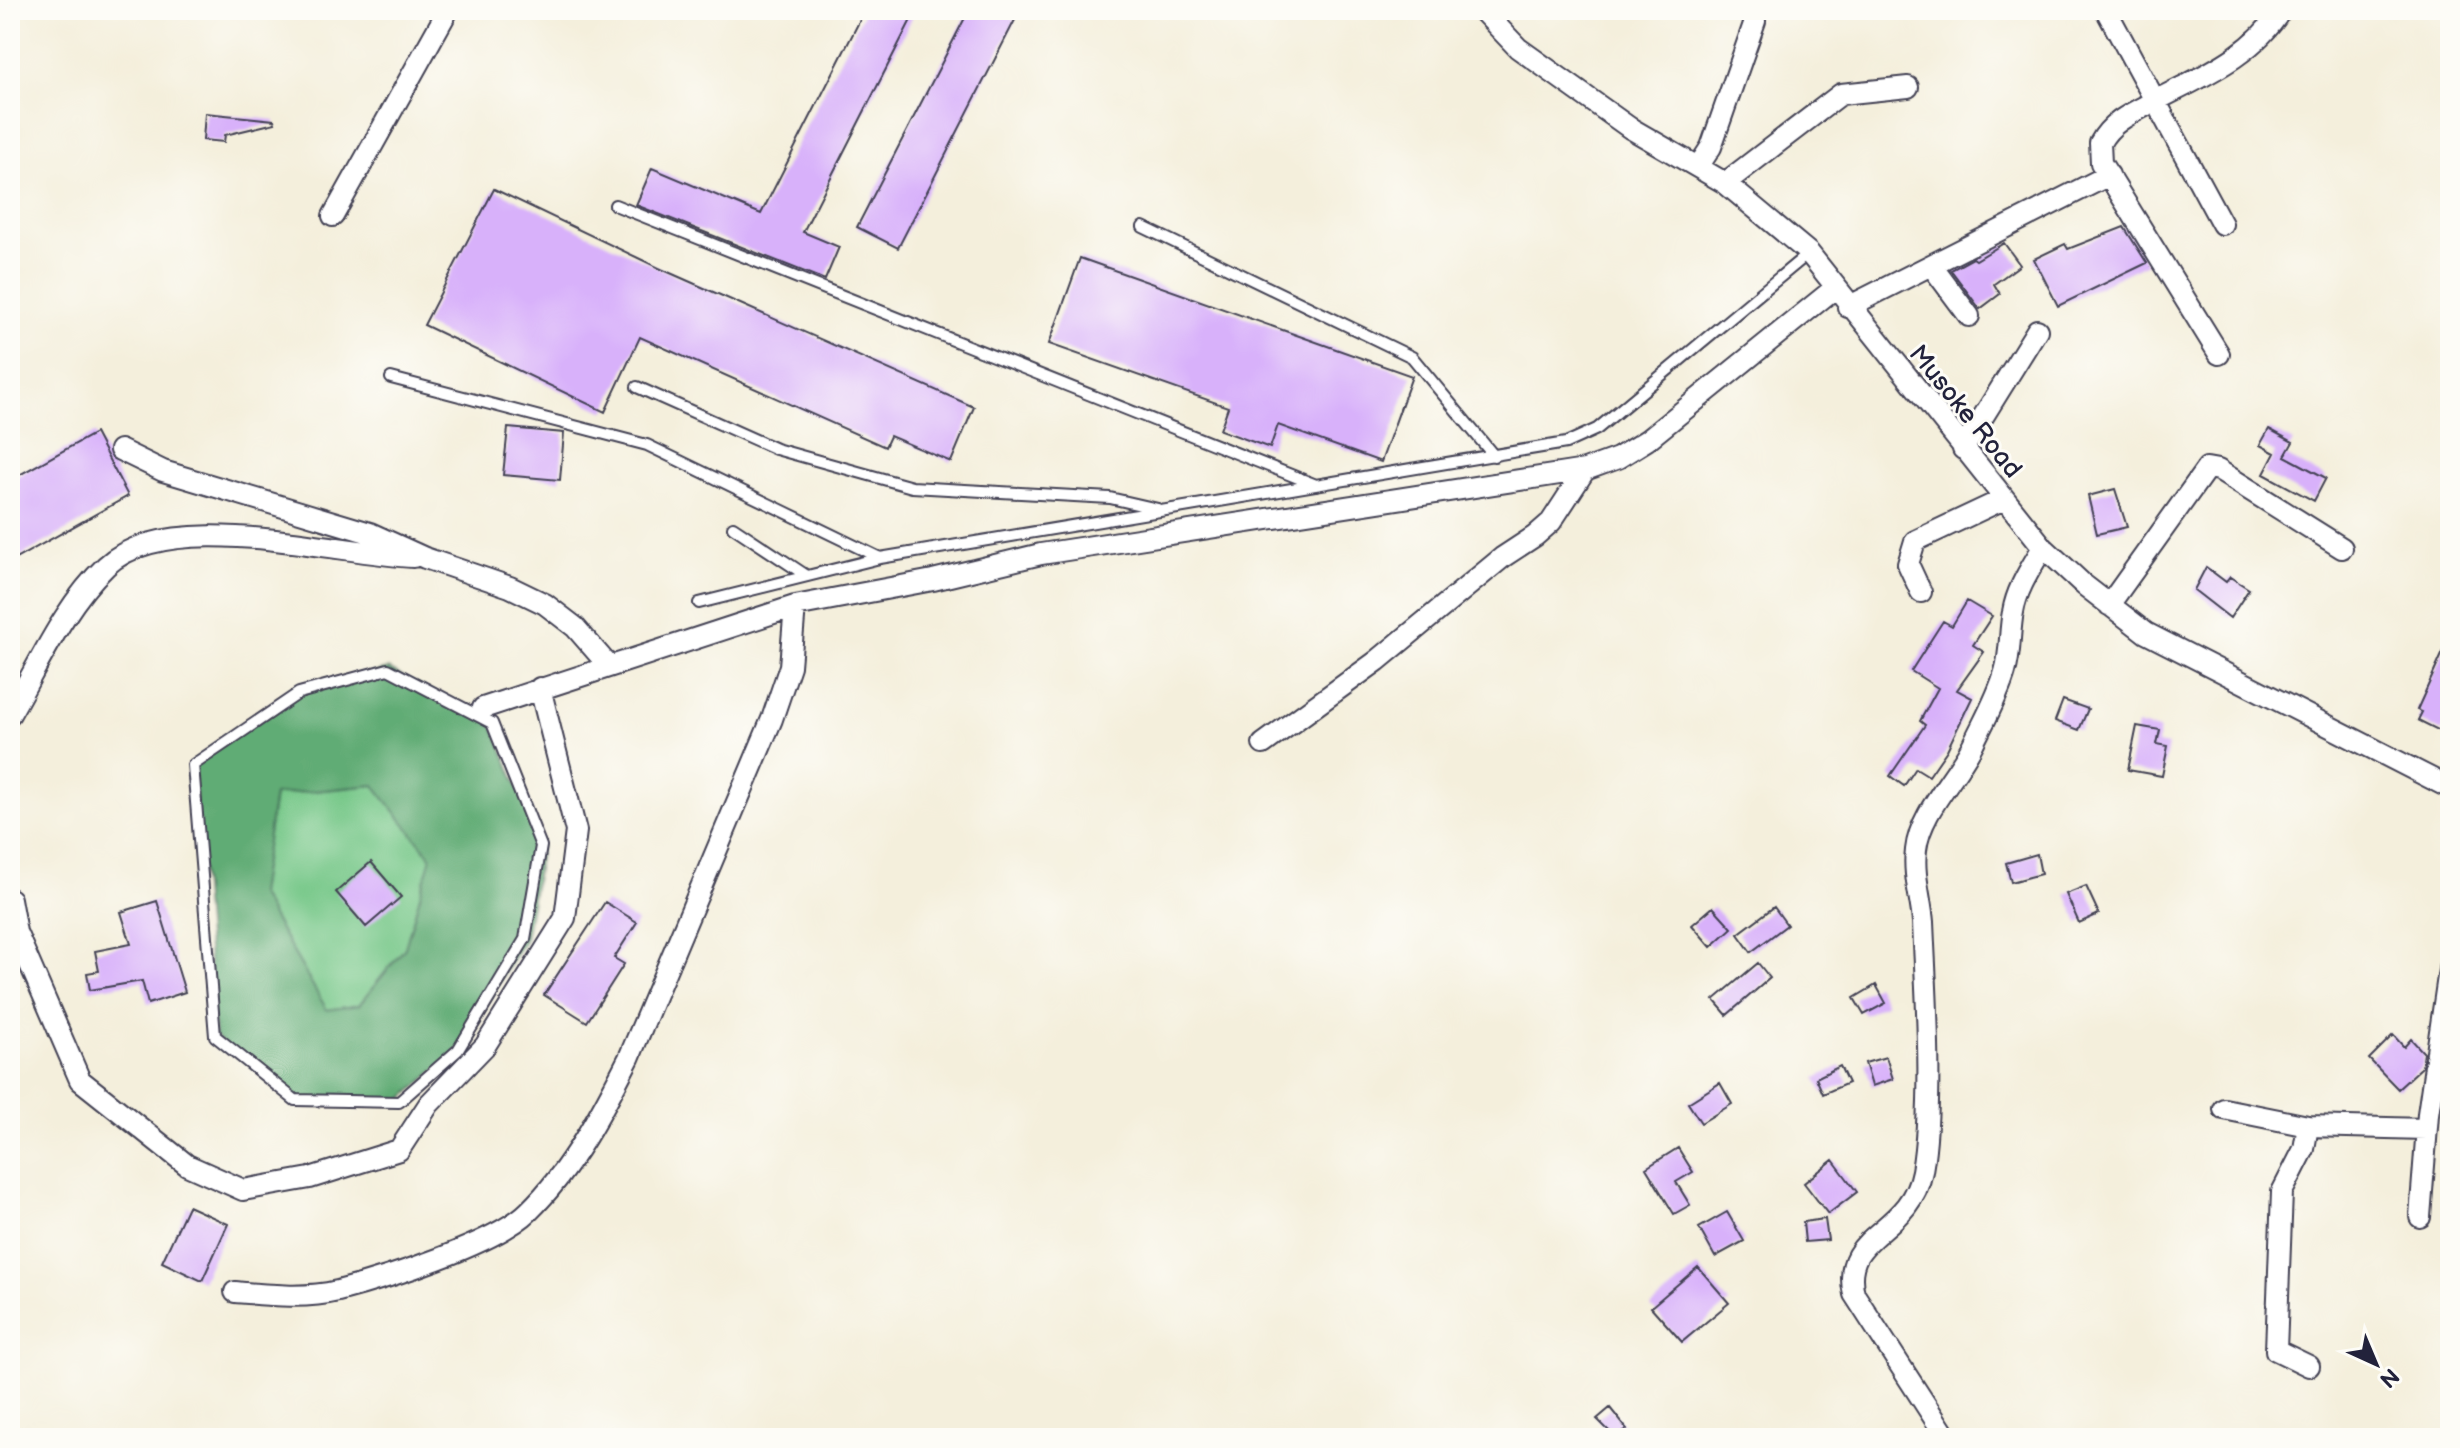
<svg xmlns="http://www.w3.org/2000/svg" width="2460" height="1448" font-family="'Balsamiq Sans',sans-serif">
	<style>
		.green { fill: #76c788; stroke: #4c7462; stroke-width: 2 }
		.forest { fill: #60ac74; stroke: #416758; stroke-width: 2; fill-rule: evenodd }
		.building { fill: #d8b1fa }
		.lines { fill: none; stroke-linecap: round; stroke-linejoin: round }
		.lane-casing { stroke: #424153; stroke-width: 14 }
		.street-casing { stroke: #424153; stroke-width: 24 }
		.lane { stroke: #fff; stroke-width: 10 }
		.street { stroke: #fff; stroke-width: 20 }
		.labels { text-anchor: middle; stroke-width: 6; stroke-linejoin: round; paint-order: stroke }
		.street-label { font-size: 26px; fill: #22223b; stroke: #fdfcf7 }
	</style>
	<rect width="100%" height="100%" fill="#fdfcf7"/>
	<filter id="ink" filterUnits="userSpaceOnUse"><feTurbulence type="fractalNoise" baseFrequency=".0125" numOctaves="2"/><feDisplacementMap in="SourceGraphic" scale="16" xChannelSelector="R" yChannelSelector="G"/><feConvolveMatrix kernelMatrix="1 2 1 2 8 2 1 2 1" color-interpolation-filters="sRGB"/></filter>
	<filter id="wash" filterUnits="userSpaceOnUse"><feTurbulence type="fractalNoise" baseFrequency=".006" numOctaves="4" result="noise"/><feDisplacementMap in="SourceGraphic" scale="32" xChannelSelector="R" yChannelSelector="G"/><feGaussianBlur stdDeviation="1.8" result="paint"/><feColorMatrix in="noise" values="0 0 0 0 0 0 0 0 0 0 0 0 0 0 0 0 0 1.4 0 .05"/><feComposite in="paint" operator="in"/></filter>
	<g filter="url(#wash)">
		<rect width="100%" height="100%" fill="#f4efdc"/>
		<!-- green -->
		<path class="green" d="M 374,785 L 432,857 L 405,948 L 359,1005 L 327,1010 L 259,894 L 274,795 Z"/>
		<!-- forest -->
		<path class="forest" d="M 388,669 L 492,723 L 541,846 L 525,939 L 458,1050 L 399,1102 L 295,1100 L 215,1036 L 193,765 L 299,693 ZM 374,785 L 431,857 L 405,948 L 359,1005 L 327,1010 L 259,894 L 274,795 Z"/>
		<g id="blocks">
			<!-- building -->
			<path class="building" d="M 865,10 L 916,10 L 803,232 L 839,247 L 825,280 L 636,205 L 652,168 L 761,214 Z
				M 969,10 L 995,10 L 1015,20 L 898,248 L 857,227 Z
				M 205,113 L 274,120 L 275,123 L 225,135 L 224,142 L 203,140 Z
				M 494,189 L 659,268 L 974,407 L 951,462 L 890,436 L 885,447 L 640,337 L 605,412 L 424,325 Z
				M 2124,227 L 2147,263 L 2058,306 L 2034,259 L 2065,244 L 2068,249 Z
				M 2004,243 L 2020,265 L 1994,284 L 2000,294 L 1980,309 L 1951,270 L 1973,258 L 1976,260 Z
				M 1080,258 L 1412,376 L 1381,462 L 1278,425 L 1270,448 L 1220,430 L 1228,407 L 1049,344 Z
				M 508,428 L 564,433 L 560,480 L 503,475 Z
				M 2269,429 L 2293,442 L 2285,456 L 2326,478 L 2314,501 L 2264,474 L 2275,453 L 2260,445 Z
				M 95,433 L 128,496 L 10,562 L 10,480 Z
				M 2115,489 L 2127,527 L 2097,534 L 2088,496 Z
				M 2206,567 L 2226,582 L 2230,577 L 2249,589 L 2230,618 L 2194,590 Z
				M 1967,601 L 1992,616 L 1973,645 L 1984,652 L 1957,690 L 1972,698 L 1947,750 L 1929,776 L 1916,768 L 1904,786 L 1890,776 L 1925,725 L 1920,721 L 1938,688 L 1911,671 L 1943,621 L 1952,626 Z
				M 2450,637 L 2450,716 L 2442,732 L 2418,720 L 2422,712 L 2417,710 Z
				M 2063,700 L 2088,709 L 2079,730 L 2055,721 Z
				M 2137,726 L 2160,730 L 2157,744 L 2168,746 L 2162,776 L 2128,770 Z
				M 2037,854 L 2041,874 L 2011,882 L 2006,863 Z
				M 371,862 L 401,897 L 366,927 L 336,892 Z
				M 2086,886 L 2099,914 L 2079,923 L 2066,894 Z
				M 157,901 L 185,992 L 148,1004 L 142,981 L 90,990 L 87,973 L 99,971 L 95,951 L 131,944 L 121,912 Z
				M 605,902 L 637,922 L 614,958 L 624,964 L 587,1022 L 544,995 Z
				M 1713,907 L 1732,928 L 1711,947 L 1692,925 Z
				M 1774,907 L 1787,925 L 1751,952 L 1738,934 Z
				M 1758,963 L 1770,978 L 1727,1015 L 1714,1000 Z
				M 1876,985 L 1886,1003 L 1864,1015 L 1854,998 Z
				M 2393,1035 L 2404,1047 L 2411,1039 L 2424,1053 L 2422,1067 L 2398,1089 L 2369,1059 Z
				M 1886,1057 L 1893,1079 L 1872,1086 L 1865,1063 Z
				M 1840,1066 L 1848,1083 L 1823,1094 L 1816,1078 Z
				M 1720,1083 L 1732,1104 L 1701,1123 L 1688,1103 Z
				M 1678,1148 L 1693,1172 L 1676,1182 L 1690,1205 L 1674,1214 L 1646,1168 Z
				M 1833,1160 L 1857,1192 L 1828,1214 L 1804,1183 Z
				M 188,1206 L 228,1224 L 202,1281 L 162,1262 Z
				M 1727,1212 L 1744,1241 L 1715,1257 L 1699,1228 Z
				M 1825,1219 L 1828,1240 L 1805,1242 L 1803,1222 Z
				M 1698,1267 L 1729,1303 L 1682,1342 L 1651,1307 Z
				M 1610,1408 L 1627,1429 L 1616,1438 L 1597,1419 Z"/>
		</g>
	</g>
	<g filter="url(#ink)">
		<use href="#blocks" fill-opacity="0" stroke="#424153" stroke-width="2"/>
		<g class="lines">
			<!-- lane casing -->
			<g class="lane-casing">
				<path id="lane" d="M 615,205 L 1316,485
					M 1143,227 L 1412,357 L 1494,456
					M 391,378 L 647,445 L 880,558
					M 637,387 L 776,449 L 912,487 L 1110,498 L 1158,509
					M 733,527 L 807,576
					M 699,603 L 880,558 L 1566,443 L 1597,429 L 1809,253
					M 388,669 L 492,723 L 541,846 L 525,939 L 458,1050 L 399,1102 L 295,1100 L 215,1036 L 193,765 L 299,693 Z"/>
			</g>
			<!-- street casing -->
			<g class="street-casing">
				<path id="street" d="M 1482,10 L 1518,48 L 1630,128 L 1725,183 L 1809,253 L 2043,547 L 2084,585 L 2146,633 L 2450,788
					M 2106,10 L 2222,224
					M 1698,167 L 1711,147 L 1755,21
					M 1725,183 L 1841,94 L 1908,87
					M 333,216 L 448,10
					M 1931,265 L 1969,316
					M 1848,307 L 2109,175
					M 2219,354 L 2101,163 L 2100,143 C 2111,122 2132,113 2153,102 C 2200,77 2252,57 2281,10
					M 1963,449 L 2037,330
					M 120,450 L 163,471 L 370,533 L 425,558 L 510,587 L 545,604 L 575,627 L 608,665
					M 1921,592 L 1908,564 L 1915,541 L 2004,499
					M 2109,605 L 2207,468 L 2218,470 L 2342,548
					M 483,708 L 795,606 L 933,580 L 1041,554 L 1585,470 L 1618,458 L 1647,440 L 1835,288
					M 10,714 C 39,664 64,606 106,566 C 168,507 333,553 413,557
					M 1263,744 L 1377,661 L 1503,557 L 1535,536 L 1551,522 L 1585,470
					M 10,899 L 16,932 L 80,1080 L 187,1165 L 243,1190 L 310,1178 L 399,1150 L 429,1104 L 485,1046 L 565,918 L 576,831 L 540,688
					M 2224,1109 L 2308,1126
					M 2420,1217 L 2428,1114 L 2450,963
					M 235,1292 C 269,1295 305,1299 338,1291 C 385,1279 497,1243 529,1211 C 572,1169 602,1111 629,1058 L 772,719 L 790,666 L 795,606
					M 2309,1366 L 2276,1350 L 2282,1192 L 2304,1149 L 2308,1126 L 2426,1129
					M 1947,1438 L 1854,1294 C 1839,1232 1910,1235 1922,1171 C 1934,1100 1926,995 1923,922 C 1921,898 1913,875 1916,850 C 1920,812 1956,778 1973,744 C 1984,721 1998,697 2005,672 C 2011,653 2009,632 2013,612 C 2017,588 2031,568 2043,547"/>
			</g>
			<!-- lane -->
			<use href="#lane" class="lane"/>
			<!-- street -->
			<use href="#street" class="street"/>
		</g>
	</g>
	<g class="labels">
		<!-- street labels -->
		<g class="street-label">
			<text transform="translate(1966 411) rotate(51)" y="9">Musoke Road</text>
		</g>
	</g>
	<!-- margin -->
	<rect width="2460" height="1448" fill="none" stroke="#fdfcf7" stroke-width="40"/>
	<!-- north arrow -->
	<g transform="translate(2376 1364) rotate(136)" stroke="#fdfcf7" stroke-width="6" paint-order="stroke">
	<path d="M0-6L14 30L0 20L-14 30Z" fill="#22223b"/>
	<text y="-12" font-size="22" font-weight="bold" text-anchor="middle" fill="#22223b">N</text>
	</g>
</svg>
